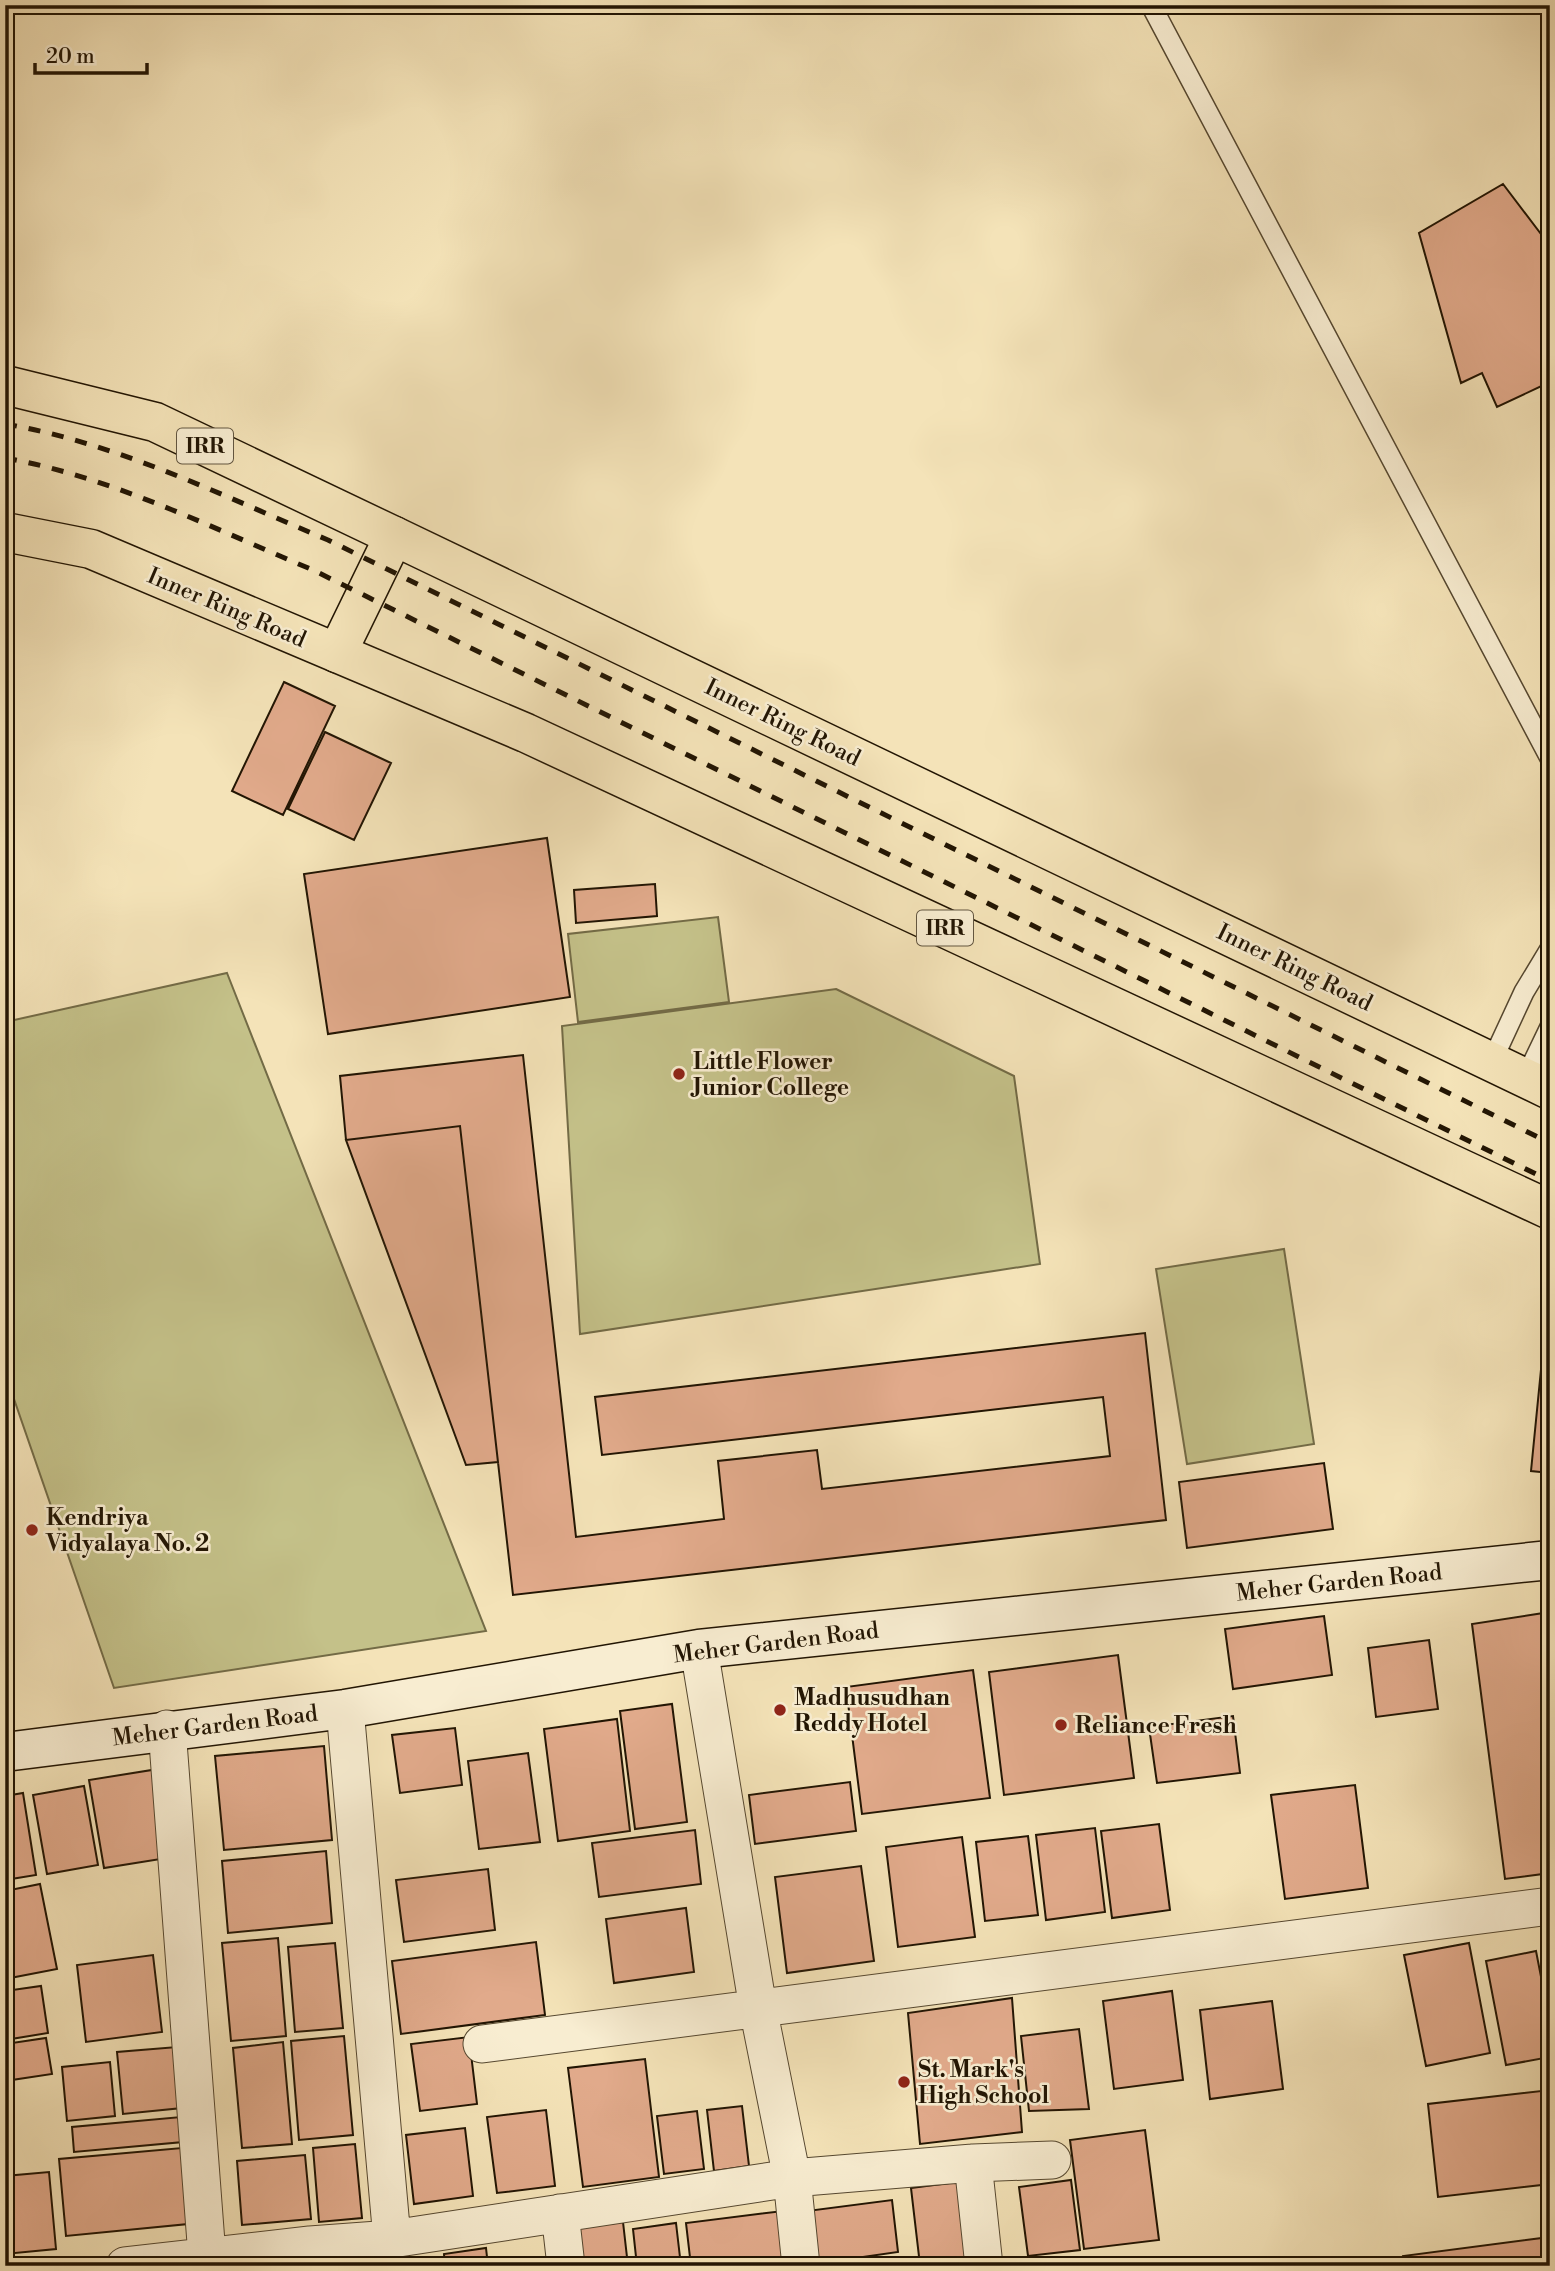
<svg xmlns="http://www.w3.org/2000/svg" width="1555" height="2271" font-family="'Libre Bodoni',serif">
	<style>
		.green { fill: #c4c189; stroke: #736b46; stroke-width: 2 }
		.building { fill: #e1aa8b; stroke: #221503; stroke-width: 2 }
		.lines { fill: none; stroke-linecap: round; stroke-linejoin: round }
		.service-casing { stroke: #564830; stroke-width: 22 }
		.minor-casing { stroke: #564830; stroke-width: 39 }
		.secondary-casing { stroke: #221503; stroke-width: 41 }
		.primary-casing { stroke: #221503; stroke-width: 41 }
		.trunk-casing { stroke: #221503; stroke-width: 41 }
		.service { stroke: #f8edd1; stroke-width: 19 }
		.minor { stroke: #f8edd1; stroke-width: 37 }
		.secondary { stroke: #f8edd1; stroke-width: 38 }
		.primary { stroke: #f4e3b8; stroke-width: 38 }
		.trunk { stroke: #f4e3b8; stroke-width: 38 }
		.rail { stroke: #221503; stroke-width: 5; stroke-dasharray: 12 12; stroke-linecap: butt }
		.poi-dot { fill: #8f2418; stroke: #f8edd1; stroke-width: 2.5 }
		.labels { text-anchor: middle; stroke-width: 5; stroke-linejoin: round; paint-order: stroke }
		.shield { fill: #f8edd1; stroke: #625641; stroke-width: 2 }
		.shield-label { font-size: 21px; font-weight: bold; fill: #221503 }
		.street-label { font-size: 23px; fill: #221503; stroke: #f8edd1 }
		.poi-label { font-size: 23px; font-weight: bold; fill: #221503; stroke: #f8edd1; text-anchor: start }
	</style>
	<rect width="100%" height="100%" fill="#f4e3b8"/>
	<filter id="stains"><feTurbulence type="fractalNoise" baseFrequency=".00286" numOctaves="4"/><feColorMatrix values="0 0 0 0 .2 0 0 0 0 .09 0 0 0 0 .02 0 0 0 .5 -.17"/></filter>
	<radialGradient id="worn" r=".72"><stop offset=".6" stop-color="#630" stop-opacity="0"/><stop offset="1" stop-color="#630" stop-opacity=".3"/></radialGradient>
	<!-- green -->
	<path class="green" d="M 718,917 L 729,1002 L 578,1022 L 568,934 Z
		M 227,973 L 486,1631 L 114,1688 L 5,1373 L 5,1022 Z
		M 836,989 L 1014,1076 L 1040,1264 L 580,1334 L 562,1026 Z
		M 1284,1249 L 1314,1444 L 1187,1464 L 1156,1269 Z"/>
	<!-- building -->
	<path class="building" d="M 1503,184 L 1550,246 L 1550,382 L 1497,407 L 1482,373 L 1461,383 L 1419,233 Z
		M 284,682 L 335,706 L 283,815 L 232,791 Z
		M 325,732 L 391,763 L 354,840 L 288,809 Z
		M 547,838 L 570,997 L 328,1034 L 304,874 Z
		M 655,884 L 657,916 L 576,923 L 574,890 Z
		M 523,1055 L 576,1537 L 724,1519 L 718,1461 L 817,1450 L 822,1489 L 1110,1456 L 1103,1397 L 602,1455 L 595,1397 L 1145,1333 L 1166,1520 L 513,1595 L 460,1126 L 346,1140 L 340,1076 Z
		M 460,1126 L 498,1462 L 466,1465 L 346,1140 Z
		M 1545,1329 L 1550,1330 L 1550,1473 L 1531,1471 Z
		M 1324,1463 L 1333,1529 L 1187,1548 L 1179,1482 Z
		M 1550,1612 L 1550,1873 L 1505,1879 L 1472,1624 Z
		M 1324,1616 L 1332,1675 L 1233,1689 L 1225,1629 Z
		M 1429,1640 L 1438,1709 L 1376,1717 L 1368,1648 Z
		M 1118,1655 L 1134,1778 L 1004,1795 L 989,1672 Z
		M 973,1670 L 990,1798 L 862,1814 L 846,1687 Z
		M 672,1704 L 687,1822 L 635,1829 L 620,1711 Z
		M 1233,1716 L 1240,1773 L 1157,1783 L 1149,1727 Z
		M 617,1719 L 630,1831 L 558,1841 L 544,1729 Z
		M 455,1728 L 462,1785 L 400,1793 L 392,1735 Z
		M 324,1746 L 332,1840 L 224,1850 L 215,1756 Z
		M 528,1753 L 540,1842 L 479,1849 L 468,1761 Z
		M 152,1770 L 167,1858 L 104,1868 L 89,1780 Z
		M 850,1782 L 856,1831 L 755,1844 L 749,1795 Z
		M 1355,1785 L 1368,1888 L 1285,1899 L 1271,1795 Z
		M 84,1786 L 98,1865 L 47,1874 L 33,1795 Z
		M 23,1793 L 36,1875 L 5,1880 L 5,1796 Z
		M 1159,1824 L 1170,1910 L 1112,1918 L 1101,1831 Z
		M 1095,1828 L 1105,1912 L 1046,1920 L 1036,1835 Z
		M 695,1830 L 701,1884 L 599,1897 L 592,1843 Z
		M 1028,1836 L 1038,1915 L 985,1921 L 976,1842 Z
		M 962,1837 L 975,1937 L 898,1947 L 886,1847 Z
		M 326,1851 L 332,1923 L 228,1933 L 222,1861 Z
		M 861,1866 L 874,1961 L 787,1973 L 775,1877 Z
		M 488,1869 L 495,1930 L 404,1942 L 396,1880 Z
		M 40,1884 L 57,1969 L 5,1979 L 5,1891 Z
		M 686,1908 L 694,1972 L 614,1983 L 606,1919 Z
		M 278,1938 L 286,2036 L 231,2041 L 222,1943 Z
		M 536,1942 L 545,2015 L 401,2034 L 392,1961 Z
		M 335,1943 L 343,2028 L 295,2032 L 288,1947 Z
		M 1469,1943 L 1490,2053 L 1426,2066 L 1404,1955 Z
		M 1536,1951 L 1550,2023 L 1550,2057 L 1506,2065 L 1486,1961 Z
		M 153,1955 L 162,2032 L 86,2042 L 77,1965 Z
		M 41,1986 L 48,2033 L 5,2040 L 5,1991 Z
		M 1172,1991 L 1183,2080 L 1114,2089 L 1103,2001 Z
		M 1012,1998 L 1022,2132 L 920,2144 L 908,2013 Z
		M 1272,2001 L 1283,2089 L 1210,2099 L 1200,2010 Z
		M 1079,2029 L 1089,2109 L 1029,2111 L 1021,2036 Z
		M 344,2036 L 353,2135 L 299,2140 L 291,2041 Z
		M 469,2037 L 477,2104 L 420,2111 L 411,2044 Z
		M 46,2038 L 52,2074 L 5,2081 L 5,2044 Z
		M 283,2042 L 292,2144 L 242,2148 L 233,2048 Z
		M 177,2047 L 182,2108 L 123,2114 L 117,2052 Z
		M 645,2059 L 659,2177 L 583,2187 L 568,2068 Z
		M 110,2062 L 115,2116 L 67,2121 L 62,2067 Z
		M 1550,2090 L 1550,2184 L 1438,2197 L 1428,2104 Z
		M 742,2106 L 749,2166 L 714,2171 L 707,2110 Z
		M 546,2110 L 555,2186 L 497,2193 L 487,2117 Z
		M 697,2111 L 704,2169 L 664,2174 L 657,2116 Z
		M 181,2117 L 183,2142 L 74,2152 L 72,2127 Z
		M 465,2128 L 473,2196 L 414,2204 L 406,2135 Z
		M 1145,2130 L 1159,2240 L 1084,2249 L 1070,2140 Z
		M 355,2144 L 362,2218 L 319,2222 L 313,2148 Z
		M 182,2148 L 188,2224 L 66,2236 L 59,2159 Z
		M 305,2155 L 311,2219 L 242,2225 L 237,2161 Z
		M 49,2172 L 56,2249 L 5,2254 L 5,2176 Z
		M 1071,2180 L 1080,2250 L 1028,2256 L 1019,2187 Z
		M 965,2181 L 975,2258 L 920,2265 L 911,2188 Z
		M 892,2200 L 898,2252 L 814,2264 L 807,2211 Z
		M 783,2211 L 790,2266 L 691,2266 L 686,2223 Z
		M 623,2222 L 628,2266 L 580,2266 L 575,2228 Z
		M 676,2223 L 681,2266 L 637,2266 L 633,2229 Z
		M 1550,2237 L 1550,2266 L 1404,2266 L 1403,2256 Z
		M 486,2248 L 488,2266 L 445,2266 L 444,2254 Z
		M 898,2258 L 899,2266 L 842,2266 Z"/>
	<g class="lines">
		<!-- service casing -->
		<g class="service-casing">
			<path id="service" d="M 1151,5 L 1550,758
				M 1492,1061 L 1524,992 L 1550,949
				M 1526,1077 L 1550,1027"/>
		</g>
		<!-- minor casing -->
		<g class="minor-casing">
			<path id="minor" d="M 699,1649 L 758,2008 L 792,2178 L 801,2266
				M 345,1709 L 392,2239
				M 167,1729 L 207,2256
				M 482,2044 L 1550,1906
				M 973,2163 L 984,2266
				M 560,2213 L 566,2266
				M 125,2266 L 310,2245 L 392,2239 L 792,2178 L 973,2163 L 1052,2160"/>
		</g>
		<!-- secondary casing -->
		<g class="secondary-casing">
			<path id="secondary" d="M 5,1752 L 345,1709 L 699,1649 L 1550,1560"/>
		</g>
		<!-- primary casing -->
		<g class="primary-casing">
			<path id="primary" d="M 394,536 L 1550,1090
				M 337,653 L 526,733 L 1550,1210"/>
		</g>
		<!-- trunk casing -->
		<g class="trunk-casing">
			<path id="trunk" d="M 5,385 L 155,422 L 394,536 L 337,653 L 91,549 L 5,532"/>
		</g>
		<!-- service -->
		<use href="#service" class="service"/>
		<!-- minor -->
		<use href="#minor" class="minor"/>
		<!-- secondary -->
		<use href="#secondary" class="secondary"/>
		<!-- primary -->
		<use href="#primary" class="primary"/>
		<!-- trunk -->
		<use href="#trunk" class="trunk"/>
		<!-- rail -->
		<path class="rail" d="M 5,424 C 117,443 223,496 328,540 L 1550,1143
			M 5,458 C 112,477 214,529 313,570 L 1550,1181"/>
	</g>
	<!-- markers -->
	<g class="poi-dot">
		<circle cx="679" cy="1074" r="7"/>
		<circle cx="32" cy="1530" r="7"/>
		<circle cx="780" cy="1710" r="7"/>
		<circle cx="1061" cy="1725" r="7"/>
		<circle cx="904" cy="2082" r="7"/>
	</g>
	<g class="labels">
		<!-- shield labels -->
		<g class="shield">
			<rect x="177" y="428.5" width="56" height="35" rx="5"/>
			<rect x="917" y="910.5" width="56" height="35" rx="5"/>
		</g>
		<g class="shield-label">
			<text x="205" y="453">IRR</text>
			<text x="945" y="935">IRR</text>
		</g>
		<!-- street labels -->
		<g class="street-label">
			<text transform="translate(227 607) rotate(23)" y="8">Inner Ring Road</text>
			<text transform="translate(783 722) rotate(26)" y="8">Inner Ring Road</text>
			<text transform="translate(1295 967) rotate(26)" y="8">Inner Ring Road</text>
			<text transform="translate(1339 1582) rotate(-6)" y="8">Meher Garden Road</text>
			<text transform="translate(776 1642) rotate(-7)" y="8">Meher Garden Road</text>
			<text transform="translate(215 1725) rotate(-7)" y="8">Meher Garden Road</text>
		</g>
		<!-- poi labels -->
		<g class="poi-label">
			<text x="693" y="1069">Little Flower<tspan x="693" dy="26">Junior College</tspan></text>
			<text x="46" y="1525">Kendriya<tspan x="46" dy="26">Vidyalaya No. 2</tspan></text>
			<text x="794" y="1705">Madhusudhan<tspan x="794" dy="26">Reddy Hotel</tspan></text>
			<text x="1075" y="1733">Reliance Fresh</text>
			<text x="918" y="2077">St. Mark's<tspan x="918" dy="26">High School</tspan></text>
		</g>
	</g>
	<!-- margin -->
	<rect width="1555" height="2271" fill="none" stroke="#f4e3b8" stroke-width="28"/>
	<rect x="7" y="7" width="1541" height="2257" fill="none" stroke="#221503" stroke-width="3.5"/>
	<rect x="14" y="14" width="1527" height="2243" fill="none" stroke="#221503" stroke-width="2"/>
	<!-- scale -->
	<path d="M35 63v10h112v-10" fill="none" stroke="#221503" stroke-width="3.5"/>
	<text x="46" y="63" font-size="21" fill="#221503" stroke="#f8edd1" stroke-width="5" paint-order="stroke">20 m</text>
	<rect width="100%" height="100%" filter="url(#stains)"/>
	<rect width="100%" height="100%" fill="url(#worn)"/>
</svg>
